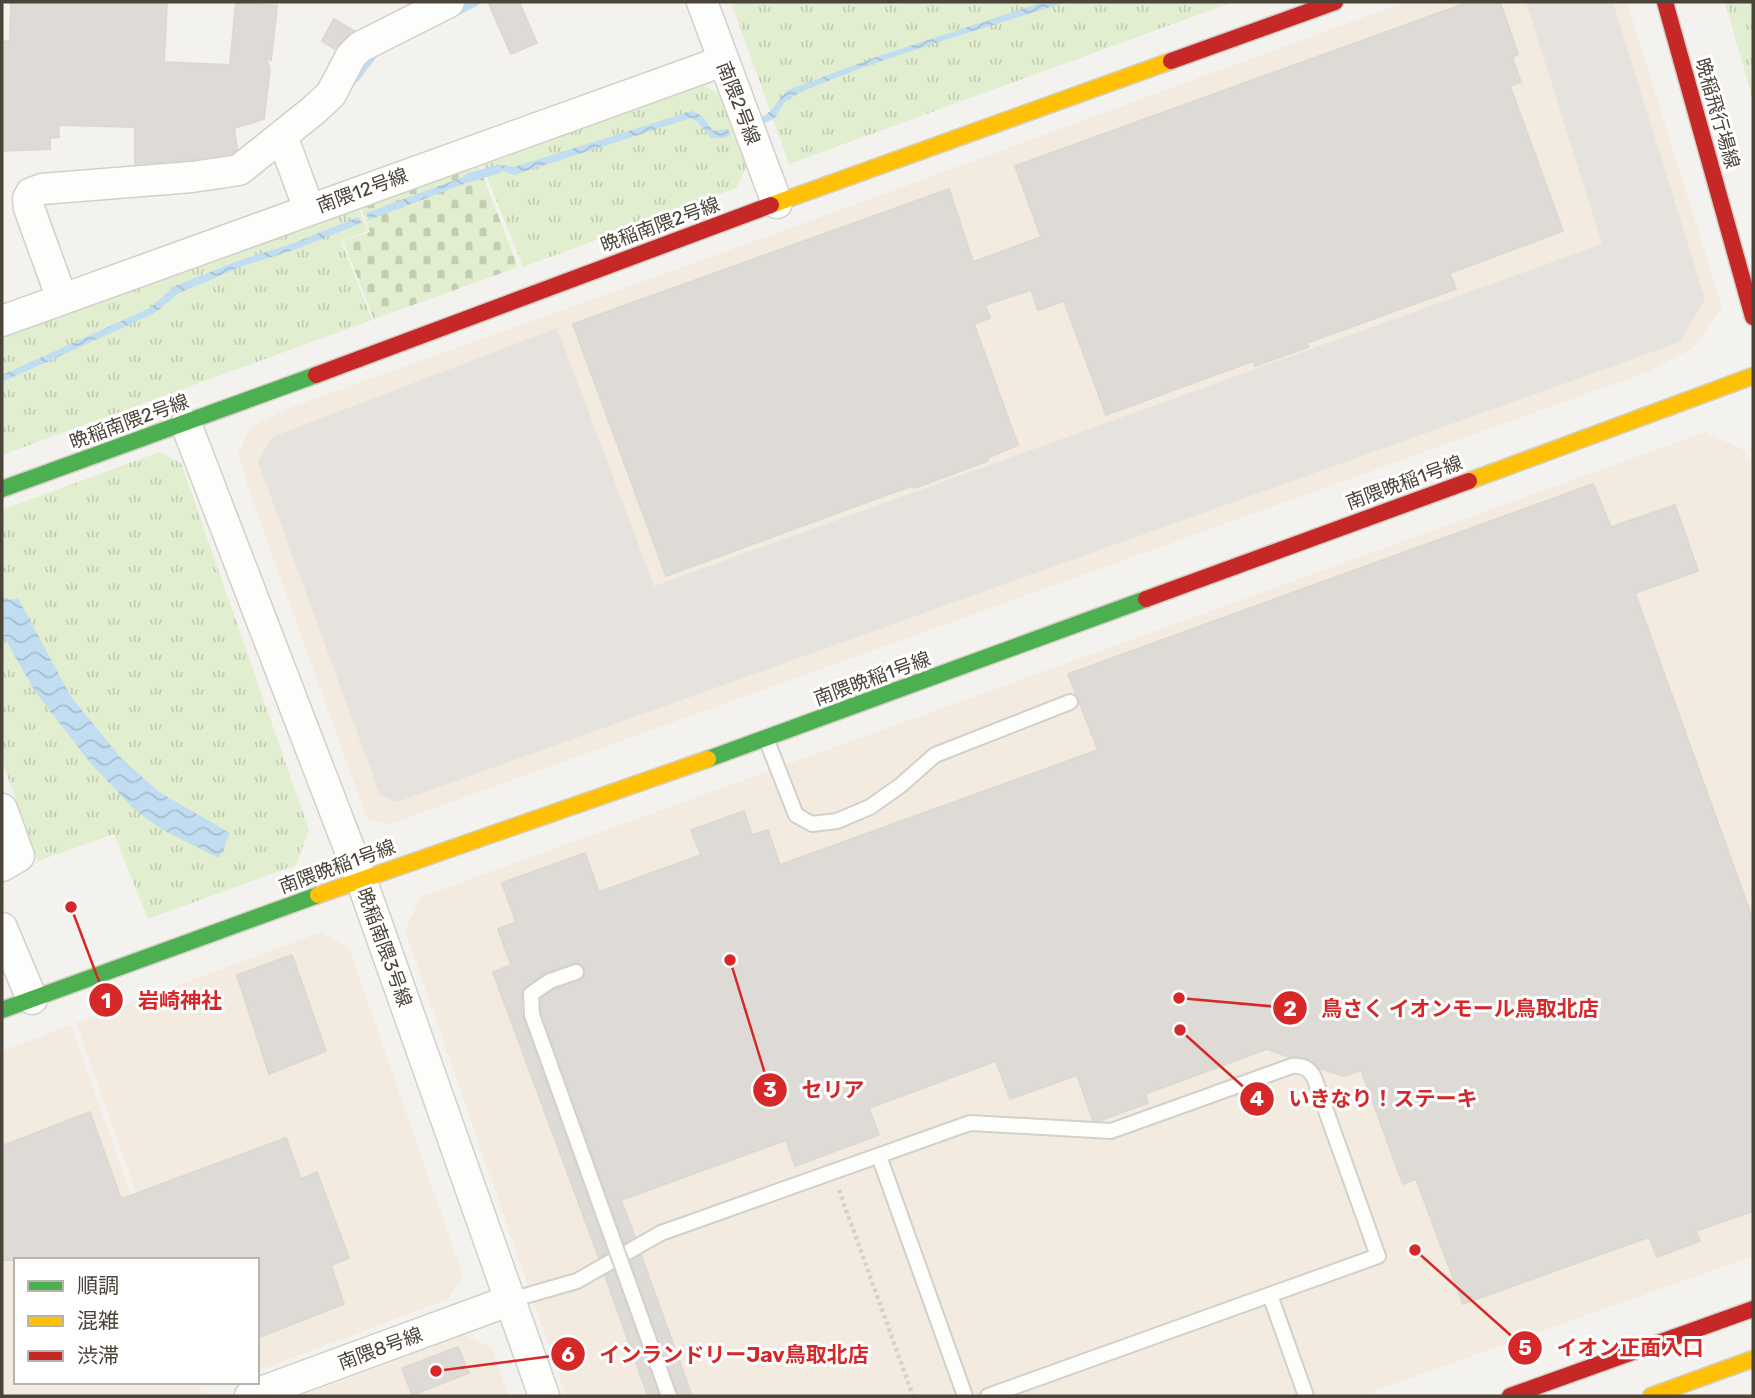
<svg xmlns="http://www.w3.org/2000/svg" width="1755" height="1398" font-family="Rubik,'Noto Sans JP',sans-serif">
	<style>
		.commercial { fill: #f3ebdf }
		.grass { fill: url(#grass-tufts) }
		.cemetery { fill: url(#cemetery-stones) }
		.parking { fill: #e6e3df }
		.water { fill: url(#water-waves) }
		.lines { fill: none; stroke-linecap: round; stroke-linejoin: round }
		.stream { stroke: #c0ddf1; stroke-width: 9 }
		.building { fill: #dedbd6; stroke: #dcd9d4; stroke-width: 2 }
		.lane-casing { stroke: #d2d0cb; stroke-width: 18 }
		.street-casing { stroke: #d2d0cb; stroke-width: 33 }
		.fast-casing { stroke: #d3cfc5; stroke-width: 19 }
		.slow-casing { stroke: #d3cfc5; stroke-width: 19 }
		.jam-casing { stroke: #d3cfc5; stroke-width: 19 }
		.path { stroke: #d3d2cc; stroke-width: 4.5; stroke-dasharray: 3.5 3.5; stroke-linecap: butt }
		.lane { stroke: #fdfdfc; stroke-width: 14 }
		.street { stroke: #fdfdfc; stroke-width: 30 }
		.fast { stroke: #4caf50; stroke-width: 16 }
		.slow { stroke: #ffc107; stroke-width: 16 }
		.jam { stroke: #c62828; stroke-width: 16 }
		.lane-bridge-casing { stroke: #d2d0cb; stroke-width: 18; stroke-linecap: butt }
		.lane-bridge { stroke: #fdfdfc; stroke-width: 14 }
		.labels { text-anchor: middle; stroke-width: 6; stroke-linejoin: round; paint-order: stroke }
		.street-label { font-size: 19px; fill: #4b4439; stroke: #fff }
		.leader { fill: none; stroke: #d62828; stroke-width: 2.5 }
		.callout-dot { fill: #d62828; stroke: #fff; stroke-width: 2.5 }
		.mark-label { font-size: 21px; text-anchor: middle; font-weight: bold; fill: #fff }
		.callout-label { font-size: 21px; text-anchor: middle; font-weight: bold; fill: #d62828; stroke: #fff; stroke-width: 6; stroke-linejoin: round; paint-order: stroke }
	</style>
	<defs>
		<pattern id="grass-tufts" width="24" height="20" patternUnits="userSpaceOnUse" patternTransform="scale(1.75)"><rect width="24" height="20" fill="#e1eecf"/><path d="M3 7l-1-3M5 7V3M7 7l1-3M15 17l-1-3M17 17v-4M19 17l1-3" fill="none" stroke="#c3cdb2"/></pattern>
		<pattern id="cemetery-stones" width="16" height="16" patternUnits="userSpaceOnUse" patternTransform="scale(1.75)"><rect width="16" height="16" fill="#e1eecf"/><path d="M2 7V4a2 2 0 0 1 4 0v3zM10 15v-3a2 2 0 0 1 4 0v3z" fill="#c3cdb2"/></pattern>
		<pattern id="water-waves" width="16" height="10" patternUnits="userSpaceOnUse" patternTransform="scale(1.75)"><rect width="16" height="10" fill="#c0ddf1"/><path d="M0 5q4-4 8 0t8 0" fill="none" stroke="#a6bfcf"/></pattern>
	</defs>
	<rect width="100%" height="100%" fill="#f4f2ee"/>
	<!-- commercial -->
	<path class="commercial" d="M 1405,2 L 1627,2 L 1722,307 L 1694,347 L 1650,371 L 390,824 L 367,819 L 251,496 L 238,454 L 251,427 L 286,409 L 769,236 Z
		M 1705,432 L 1742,449 L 1753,465 L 1753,1256 L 1360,1396 L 566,1396 L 405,930 L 421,897 Z
		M 321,932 L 349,948 L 463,1276 L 448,1299 L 257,1371 L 257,1260 L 160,1260 L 76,1023 Z
		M 71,1025 L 154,1260 L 16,1260 L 16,1382 L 197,1382 L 201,1393 L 193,1396 L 2,1396 L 2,1051 Z
		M 463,1335 L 492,1348 L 509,1396 L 302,1396 Z"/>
	<!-- grass -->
	<path class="grass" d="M 731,2 L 1233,2 L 789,164 Z
		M 1725,2 L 1753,2 L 1753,100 Z
		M 699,83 L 721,94 L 747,166 L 736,188 L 523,267 L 481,162 Z
		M 358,207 L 368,231 L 341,241 L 372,320 L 2,455 L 2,337 Z
		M 159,452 L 181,463 L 309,830 L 296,865 L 148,919 L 114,834 L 38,861 L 2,761 L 2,510 Z"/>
	<!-- cemetery -->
	<path class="cemetery" d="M 478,163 L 518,267 L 374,319 L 343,241 L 370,232 L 360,206 Z"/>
	<!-- parking -->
	<path class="parking" d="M 1526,2 L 1613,2 L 1705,299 L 1680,342 L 397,802 L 380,795 L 258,462 L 272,437 L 557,328 L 654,586 L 1602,244 Z"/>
	<!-- water -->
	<path class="water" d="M 1043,2 L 1066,2 C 980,30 892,54 808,89 C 800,93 792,96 785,102 C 775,113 782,117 764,123 L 761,117 C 774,112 777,100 788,90 L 876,57 Z
		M 692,111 L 702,116 L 713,131 L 728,129 L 731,135 L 723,138 L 711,138 L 697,121 L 691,118 L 514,175 L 501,170 L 489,175 L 486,168 L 502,165 L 514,167 Z
		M 477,172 L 479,178 L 369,220 L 366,213 Z
		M 358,217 L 362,223 L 294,250 L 243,266 L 179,293 L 153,314 L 2,382 L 2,375 L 150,308 L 175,286 L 243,259 L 294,243 Z
		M 2,596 L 10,600 L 18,598 L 71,697 L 122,759 L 159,792 L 230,833 L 219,858 L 163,830 L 136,811 L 92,765 L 34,690 L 2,633 Z"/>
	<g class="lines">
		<!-- stream -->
		<path class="stream" d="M 451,14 L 475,2
			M 355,78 L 374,53
			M 468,178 L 498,169"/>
	</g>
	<!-- building -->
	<path class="building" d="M 11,2 L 167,2 L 164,62 L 230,65 L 236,2 L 277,6 L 271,60 L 266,58 L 270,69 L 264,119 L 234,128 L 237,149 L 232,153 L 190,160 L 135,164 L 135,127 L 58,125 L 59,137 L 50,138 L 50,149 L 2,151 L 2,42 L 10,41 Z
		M 488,2 L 519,2 L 537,43 L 511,54 Z
		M 1469,2 L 1500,2 L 1518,54 L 1512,57 L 1521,82 L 1510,86 L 1563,231 L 1450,273 L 1456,289 L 1307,343 L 1308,347 L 1255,366 L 1253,361 L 1106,415 L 1064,301 L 1038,310 L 1031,290 L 985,305 L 990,318 L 974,324 L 1018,445 L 987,458 L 988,461 L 915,488 L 911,486 L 666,576 L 573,324 L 949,189 L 973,262 L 1041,237 L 1015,166 Z
		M 334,19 L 354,31 L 335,49 L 322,41 Z
		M 1593,484 L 1611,527 L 1675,505 L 1698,571 L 1635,593 L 1753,920 L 1753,1211 L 1696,1231 L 1700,1241 L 1657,1257 L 1649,1237 L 1463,1304 L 1416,1179 L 1403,1184 L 1361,1070 L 1344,1076 L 1319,1068 L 1306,1058 L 1289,1057 L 1267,1049 L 1145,1094 L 1148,1103 L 1099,1121 L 1093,1120 L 1077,1075 L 1010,1099 L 996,1061 L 869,1108 L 879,1135 L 795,1166 L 786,1140 L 621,1200 L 635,1237 L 624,1243 L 542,1013 L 541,999 L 554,990 L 584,978 L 585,970 L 583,965 L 574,963 L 547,972 L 525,986 L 521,994 L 522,1015 L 607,1253 L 599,1258 L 493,972 L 511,965 L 498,929 L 516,922 L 502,883 L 585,853 L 599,892 L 701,855 L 691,830 L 744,811 L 752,835 L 768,830 L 780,865 L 1098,750 L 1068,674 Z
		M 292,955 L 326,1051 L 269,1074 L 237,975 Z
		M 90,1112 L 121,1199 L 286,1138 L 301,1179 L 317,1172 L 349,1258 L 331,1265 L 344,1304 L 257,1338 L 257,1260 L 2,1260 L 2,1146 Z
		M 641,1255 L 692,1396 L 678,1396 L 631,1261 Z
		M 614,1271 L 659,1396 L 648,1396 L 605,1276 Z
		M 458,1347 L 469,1373 L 412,1395 L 402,1368 Z"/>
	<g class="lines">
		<!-- lane casing -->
		<g class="lane-casing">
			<path id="lane" d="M 767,741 L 796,815 L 812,824 L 837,821 L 870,807 L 901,785 L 935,755 L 1070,702
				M 550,981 L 576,972
				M 879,1156 L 965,1396
				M 1270,1295 L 1306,1396
				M 511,1300 L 577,1281 L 661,1233 L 970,1123 L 1111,1131 L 1292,1066 C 1303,1065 1311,1069 1315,1080 L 1378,1256 L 988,1396"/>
		</g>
		<!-- street casing -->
		<g class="street-casing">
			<path id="street" d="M 702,2 L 777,203
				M 282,136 L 309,209
				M 62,299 L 29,208 L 28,199 L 31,193 L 42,189 L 192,177 L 239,170 L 314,110 L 331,94 L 351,56 L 360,47 L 449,2
				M 2,321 L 723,61
				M 186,424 L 361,879 L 544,1396
				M 2,809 L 19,856 L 2,866
				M 2,928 L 32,999
				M 250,1396 L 511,1300"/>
		</g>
		<!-- fast casing -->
		<g class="fast-casing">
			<path id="fast" d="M 2,489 L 316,375
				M 708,759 L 1146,599
				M 2,1010 L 318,895"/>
		</g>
		<!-- slow casing -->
		<g class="slow-casing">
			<path id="slow" d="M 771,205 L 1171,61
				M 1469,481 L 1753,376
				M 318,895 L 708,759
				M 1651,1396 L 1753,1359"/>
		</g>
		<!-- jam casing -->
		<g class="jam-casing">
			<path id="jam" d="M 1665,2 L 1753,317
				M 1171,61 L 1335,2
				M 316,375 L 771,205
				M 1146,599 L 1469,481
				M 1510,1396 L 1753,1309"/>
		</g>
		<!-- path -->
		<path class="path" d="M 839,1190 L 913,1396"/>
		<!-- lane -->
		<use href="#lane" class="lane"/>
		<!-- street -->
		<use href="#street" class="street"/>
		<!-- fast -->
		<use href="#fast" class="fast"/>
		<!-- slow -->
		<use href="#slow" class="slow"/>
		<!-- jam -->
		<use href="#jam" class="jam"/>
		<!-- lane-bridge casing -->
		<g class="lane-bridge-casing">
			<path id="lane-bridge" d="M 550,981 L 531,994 L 532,1015 L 669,1396"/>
		</g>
		<!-- lane-bridge -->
		<use href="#lane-bridge" class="lane-bridge"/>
	</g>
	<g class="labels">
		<!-- street labels -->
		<g class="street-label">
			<text transform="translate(739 103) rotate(69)" y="7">南隈2号線</text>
			<text transform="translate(1718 113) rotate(74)" y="7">晩稲飛行場線</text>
			<text transform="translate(362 190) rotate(-20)" y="7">南隈12号線</text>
			<text transform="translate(660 224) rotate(-20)" y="7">晩稲南隈2号線</text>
			<text transform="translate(129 421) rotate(-20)" y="7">晩稲南隈2号線</text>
			<text transform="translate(1404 482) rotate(-20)" y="7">南隈晩稲1号線</text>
			<text transform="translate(872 678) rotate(-20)" y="7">南隈晩稲1号線</text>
			<text transform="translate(337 866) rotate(-20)" y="7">南隈晩稲1号線</text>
			<text transform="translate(385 947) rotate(70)" y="7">晩稲南隈3号線</text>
			<text transform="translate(380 1348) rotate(-20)" y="7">南隈8号線</text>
		</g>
	</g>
	<!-- callouts -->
	<path class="leader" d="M71 907L106 1000M1179 998L1290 1008M730 960L770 1090M1180 1030L1257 1099M1415 1250L1525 1348M436 1371L568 1354"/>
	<g class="callout-dot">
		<circle cx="71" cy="907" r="7"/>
		<circle cx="1179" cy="998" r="7"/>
		<circle cx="730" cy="960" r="7"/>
		<circle cx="1180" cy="1030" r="7"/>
		<circle cx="1415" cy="1250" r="7"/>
		<circle cx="436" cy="1371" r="7"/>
		<circle cx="106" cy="1000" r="18"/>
		<circle cx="1290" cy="1008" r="18"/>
		<circle cx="770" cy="1090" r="18"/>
		<circle cx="1257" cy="1099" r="18"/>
		<circle cx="1525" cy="1348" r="18"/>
		<circle cx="568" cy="1354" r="18"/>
	</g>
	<g class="mark-label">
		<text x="106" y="1008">1</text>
		<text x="1290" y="1016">2</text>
		<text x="770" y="1097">3</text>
		<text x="1257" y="1106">4</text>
		<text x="1525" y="1355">5</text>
		<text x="568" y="1362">6</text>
	</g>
	<g class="callout-label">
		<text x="180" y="1008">岩崎神社</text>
		<text x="1460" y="1016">鳥さく イオンモール鳥取北店</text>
		<text x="833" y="1097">セリア</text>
		<text x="1383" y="1106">いきなり！ステーキ</text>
		<text x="1630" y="1355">イオン正面入口</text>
		<text x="734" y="1362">インランドリーJav鳥取北店</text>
	</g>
	<!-- border -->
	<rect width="1755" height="1398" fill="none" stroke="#4b4439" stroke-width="7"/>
	<!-- legend -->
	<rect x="14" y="1258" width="245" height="126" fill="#ffffff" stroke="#b7b4b0" stroke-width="2"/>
	<rect x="28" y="1281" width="35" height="10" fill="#4caf50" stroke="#b7b4b0" stroke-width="2"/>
	<text x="77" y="1293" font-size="21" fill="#4b4439">順調</text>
	<rect x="28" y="1316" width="35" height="10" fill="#ffc107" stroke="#b7b4b0" stroke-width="2"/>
	<text x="77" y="1328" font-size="21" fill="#4b4439">混雑</text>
	<rect x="28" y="1351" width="35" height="10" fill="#c62828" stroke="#b7b4b0" stroke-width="2"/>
	<text x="77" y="1363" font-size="21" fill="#4b4439">渋滞</text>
</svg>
